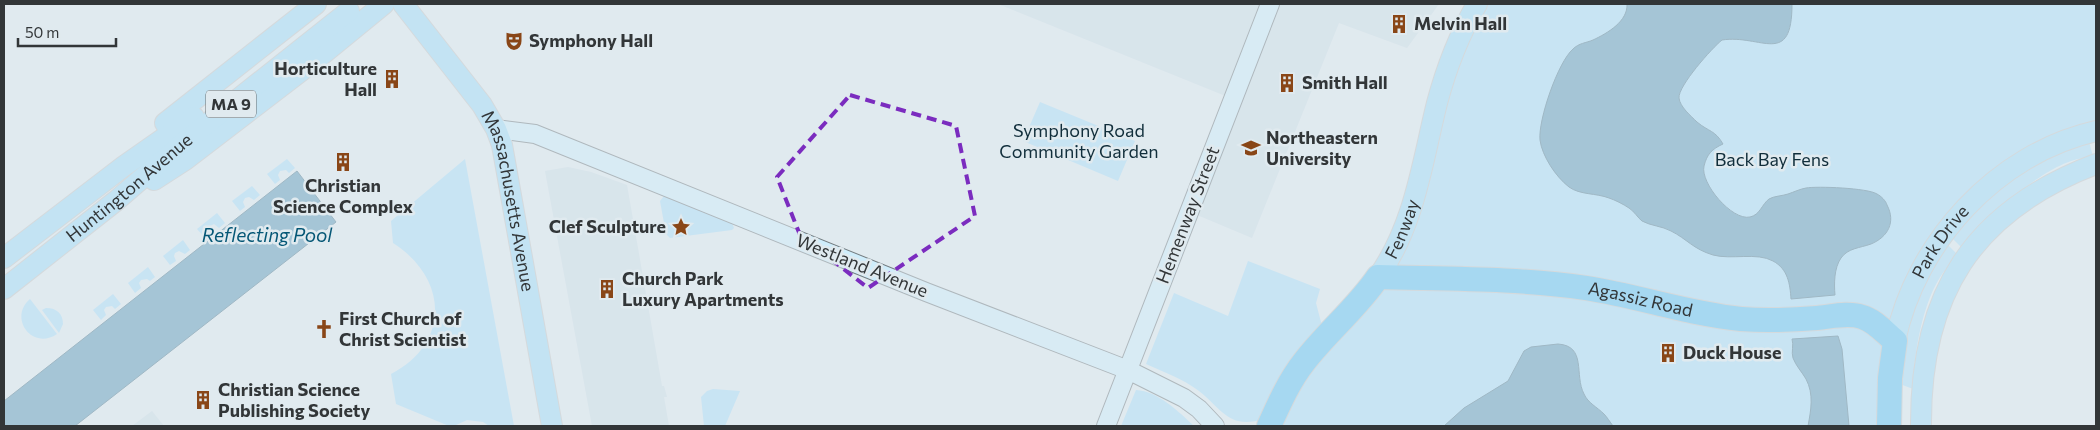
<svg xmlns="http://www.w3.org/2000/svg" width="2100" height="430" font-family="Commissioner,sans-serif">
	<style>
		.built { fill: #cedfe7 }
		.green { fill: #abdef9 }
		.water { fill: #5e9ab8; stroke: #517c92 }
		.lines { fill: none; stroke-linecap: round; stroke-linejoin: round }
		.secondary-casing { stroke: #747d81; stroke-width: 20 }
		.primary-casing { stroke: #c6c7c7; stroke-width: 22 }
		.highway-casing { stroke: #c6c7c7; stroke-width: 26 }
		.secondary { stroke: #cfedfb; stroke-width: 18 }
		.primary { stroke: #9fdcf8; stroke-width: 20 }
		.highway { stroke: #5fc4f3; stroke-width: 24 }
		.marked { fill: none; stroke: #7b2cbf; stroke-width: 4; stroke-dasharray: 10 6; stroke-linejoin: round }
		.labels { text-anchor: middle; stroke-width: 5; stroke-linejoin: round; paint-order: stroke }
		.shield { fill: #e0eaef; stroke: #666c6f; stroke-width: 1 }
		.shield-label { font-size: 16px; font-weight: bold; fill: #323638 }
		.poi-label { font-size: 18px; font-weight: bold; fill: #323638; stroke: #e0eaef; text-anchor: start }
		.park-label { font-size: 18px; fill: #112e3b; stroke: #e0eaef }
		.street-label { font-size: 18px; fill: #323638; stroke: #e0eaef }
		.water-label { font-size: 19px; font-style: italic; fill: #055776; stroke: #e0eaef }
	</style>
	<rect width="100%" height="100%" fill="#e0eaef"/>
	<!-- built -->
	<path class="built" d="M 998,4 L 1439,4 L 1407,48 L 1339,23 L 1252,238 L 1190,212 L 1233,99 Z
		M 568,167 L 591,172 L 627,185 L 662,386 L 664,386 L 667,397 L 664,397 L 669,426 L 592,426 L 545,171 Z
		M 152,411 L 164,426 L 132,426 Z"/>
	<!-- green -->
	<path class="green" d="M 1486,4 L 2096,4 L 2096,123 L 1981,182 L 1892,325 L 1782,315 L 1393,269 L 1459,59 Z
		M 1040,102 L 1135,141 L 1118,181 L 1023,141 Z
		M 2089,141 L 2093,157 L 2091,159 C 2063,152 2003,204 1983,223 C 1978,228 1969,234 1967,240 C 1966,241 1966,246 1966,247 L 1963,249 L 1951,237 L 1989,196 L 2046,157 Z
		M 287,159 L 295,168 L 289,173 L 286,170 L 280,171 L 278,175 L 280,180 L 275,184 L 267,174 Z
		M 465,159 L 514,426 L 489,426 L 483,422 L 467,420 L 454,426 L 449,426 L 396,404 L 391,374 C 451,343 448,278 393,243 L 391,221 Z
		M 252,186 L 260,195 L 254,200 L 249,197 L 245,198 L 243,202 L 245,207 L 240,211 L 232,201 Z
		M 664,196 L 732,223 L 734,228 L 732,230 L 670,238 L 666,234 L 660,201 Z
		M 217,213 L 225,223 L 219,228 L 214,224 L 210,226 L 208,229 L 210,234 L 205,238 L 197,229 Z
		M 183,240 L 190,250 L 185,254 L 179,251 L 175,253 L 174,256 L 176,261 L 170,265 L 163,256 Z
		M 1946,243 L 1960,257 C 1925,277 1914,351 1913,389 L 1900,384 L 1901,355 L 1920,290 Z
		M 1248,261 L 1320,289 L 1316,303 L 1322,326 L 1264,419 C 1229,430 1222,409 1199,391 C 1183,379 1164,372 1146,364 L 1174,293 L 1228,316 Z
		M 148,267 L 155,277 L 150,281 L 147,279 L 141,280 L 139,283 L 141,288 L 135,293 L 128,283 Z
		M 1442,285 L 1852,320 L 1884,346 L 1880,426 L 1278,426 L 1303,376 L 1383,286 Z
		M 113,294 L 121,304 L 115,309 L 112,306 L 106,307 L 104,310 L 106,315 L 101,320 L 93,310 Z
		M 30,299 L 57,334 C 32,351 8,318 30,299 Z
		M 46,308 C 57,308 63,314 63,324 L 59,333 L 42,310 Z
		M 713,389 L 740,391 L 725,426 L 704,426 L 701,397 L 707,391 Z
		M 1136,390 C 1158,391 1179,412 1194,426 L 1121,426 Z"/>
	<!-- water -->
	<path class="water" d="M 1627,4 L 1792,4 C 1792,68 1761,34 1722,40 C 1712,48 1678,86 1679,98 C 1680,107 1691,116 1697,122 C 1709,132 1715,130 1723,144 C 1712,149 1707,154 1704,166 C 1700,183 1732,221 1750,217 C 1760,215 1762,204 1769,199 C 1774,196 1782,196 1788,194 C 1794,192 1800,189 1806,188 C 1817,186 1868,188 1877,194 C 1881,196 1886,201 1887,205 C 1896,222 1888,237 1871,244 C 1860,248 1848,248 1841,258 C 1834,268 1834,284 1835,295 L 1791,299 C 1790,284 1788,269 1773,261 C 1757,252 1731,260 1713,255 C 1693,249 1687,239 1671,231 C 1662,226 1651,226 1642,221 C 1638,218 1634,211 1629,208 C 1623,204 1615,200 1609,198 C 1596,193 1580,195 1569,187 C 1556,177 1542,156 1540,140 C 1538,120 1558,62 1573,49 C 1579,43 1586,43 1593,40 C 1608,33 1628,21 1627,4 Z
		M 297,171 L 336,222 L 75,426 L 4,426 L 4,401 Z
		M 1838,336 L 1842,349 L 1849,426 L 1808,426 C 1811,410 1814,394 1806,379 C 1802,372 1796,366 1793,358 C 1791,352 1794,345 1792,339 Z
		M 1558,344 C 1587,346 1574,375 1584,394 C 1588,403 1597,407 1604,414 C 1607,417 1610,422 1613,426 L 1444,426 L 1464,408 L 1508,381 L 1524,351 L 1531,347 Z"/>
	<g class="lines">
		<!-- secondary casing -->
		<g class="secondary-casing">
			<path id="secondary" d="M 496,129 L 535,134 L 926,292 L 1128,370 L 1184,398 L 1199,409 L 1215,426
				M 1106,426 L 1270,4"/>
		</g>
		<!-- primary casing -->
		<g class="primary-casing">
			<g id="primary">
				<path id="s1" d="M 403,4 L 482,105 L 496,129 L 502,145 L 552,426"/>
				<path d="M 165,123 L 316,4"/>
				<path d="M 154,180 L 185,160 L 318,58 L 384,4"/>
				<path d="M 4,258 L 124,166 L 194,117"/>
				<path id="s2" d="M 1378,277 C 1415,224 1422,163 1437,103 C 1446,69 1459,35 1477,4"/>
				<path id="s3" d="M 4,289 L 117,200 L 184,142 L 349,11"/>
				<path id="s4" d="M 1895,341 C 1916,242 1996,154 2096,131"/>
				<path d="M 1921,426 C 1920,295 1972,211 2096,164"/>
			</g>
		</g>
		<!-- highway casing -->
		<g class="highway-casing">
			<g id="highway">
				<path id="s5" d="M 1269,426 C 1279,404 1289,381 1304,362 C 1327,332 1357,308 1378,277 C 1447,279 1517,278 1586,288 C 1638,296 1689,314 1741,319 C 1767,321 1791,320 1817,318 C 1830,317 1848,312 1862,317 C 1874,320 1885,333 1895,341 L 1890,378 L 1889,426"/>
			</g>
		</g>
		<!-- secondary -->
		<use href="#secondary" class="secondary"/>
		<!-- primary -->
		<use href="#primary" class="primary"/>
		<!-- highway -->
		<use href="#highway" class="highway"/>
	</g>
	<!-- marked area -->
	<path d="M0 0H2100V430H0ZM 850,95 L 956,126 L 975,216 L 868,288 L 800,235 L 777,177 Z" fill="#e0eaef" fill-opacity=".55" fill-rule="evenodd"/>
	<path class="marked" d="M 850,95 L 956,126 L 975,216 L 868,288 L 800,235 L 777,177 Z"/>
	<!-- icons -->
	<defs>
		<g id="building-bare" transform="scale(1.5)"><path d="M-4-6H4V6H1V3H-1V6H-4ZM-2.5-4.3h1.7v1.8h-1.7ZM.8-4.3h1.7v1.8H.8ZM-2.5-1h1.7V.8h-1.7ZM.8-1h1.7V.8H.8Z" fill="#894617" stroke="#e0eaef" stroke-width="2.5" paint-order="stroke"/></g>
		<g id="theatre-bare" transform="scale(1.5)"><path d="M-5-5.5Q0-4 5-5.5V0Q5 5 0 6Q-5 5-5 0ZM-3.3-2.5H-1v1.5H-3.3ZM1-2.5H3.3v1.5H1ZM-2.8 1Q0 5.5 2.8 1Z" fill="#894617" stroke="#e0eaef" stroke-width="2.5" paint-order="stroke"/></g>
		<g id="university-bare" transform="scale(1.5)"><path d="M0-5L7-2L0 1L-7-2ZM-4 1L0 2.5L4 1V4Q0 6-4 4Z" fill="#894617" stroke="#e0eaef" stroke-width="2.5" paint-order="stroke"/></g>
		<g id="sight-bare" transform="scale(1.5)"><path d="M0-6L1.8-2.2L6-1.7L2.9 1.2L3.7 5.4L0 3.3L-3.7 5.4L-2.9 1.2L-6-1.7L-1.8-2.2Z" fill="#894617" stroke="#e0eaef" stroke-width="2.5" paint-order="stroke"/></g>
		<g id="church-bare" transform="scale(1.5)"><path d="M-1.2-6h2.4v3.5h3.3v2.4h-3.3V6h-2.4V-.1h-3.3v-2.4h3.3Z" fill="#894617" stroke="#e0eaef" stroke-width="2.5" paint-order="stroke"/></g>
	</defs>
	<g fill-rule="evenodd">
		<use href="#building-bare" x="1399" y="24"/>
		<use href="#theatre-bare" x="514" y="41"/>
		<use href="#building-bare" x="392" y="79"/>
		<use href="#building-bare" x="1287" y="83"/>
		<use href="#university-bare" x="1251" y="148"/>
		<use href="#building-bare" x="343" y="162"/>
		<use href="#sight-bare" x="681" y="227"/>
		<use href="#building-bare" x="607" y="289"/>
		<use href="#church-bare" x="324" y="329"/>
		<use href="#building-bare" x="1668" y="353"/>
		<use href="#building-bare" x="203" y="400"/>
	</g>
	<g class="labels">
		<!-- shield labels -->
		<rect class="shield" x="206" y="90.5" width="50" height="27" rx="4"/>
		<g class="shield-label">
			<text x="231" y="110">MA 9</text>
		</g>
		<!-- poi labels -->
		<g class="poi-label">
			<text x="1414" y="30">Melvin Hall</text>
			<text x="529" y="47">Symphony Hall</text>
			<text x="377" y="75" text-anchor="end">Horticulture<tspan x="377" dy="21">Hall</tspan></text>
			<text x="1302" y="89">Smith Hall</text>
			<text x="1266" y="144">Northeastern<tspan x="1266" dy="21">University</tspan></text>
			<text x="343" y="192" text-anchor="middle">Christian<tspan x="343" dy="21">Science Complex</tspan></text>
			<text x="666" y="233" text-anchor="end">Clef Sculpture</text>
			<text x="622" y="285">Church Park<tspan x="622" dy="21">Luxury Apartments</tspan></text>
			<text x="339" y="325">First Church of<tspan x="339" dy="21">Christ Scientist</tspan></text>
			<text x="1683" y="359">Duck House</text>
			<text x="218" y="396">Christian Science<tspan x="218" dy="21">Publishing Society</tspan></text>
		</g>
		<!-- park labels -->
		<g class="park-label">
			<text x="1079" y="137">Symphony Road<tspan x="1079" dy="21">Community Garden</tspan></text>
			<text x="1772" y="166">Back Bay Fens</text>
		</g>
		<!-- street labels -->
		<g class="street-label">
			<text dy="6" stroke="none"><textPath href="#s3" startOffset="161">Huntington Avenue</textPath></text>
			<text dy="6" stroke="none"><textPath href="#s1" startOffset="229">Massachusetts Avenue</textPath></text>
			<text transform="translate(1188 215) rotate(-69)" y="6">Hemenway Street</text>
			<text dy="6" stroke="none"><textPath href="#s2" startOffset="54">Fenway</textPath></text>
			<text dy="6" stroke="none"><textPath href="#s4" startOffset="110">Park Drive</textPath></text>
			<text transform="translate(862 266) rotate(22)" y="6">Westland Avenue</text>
			<text dy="6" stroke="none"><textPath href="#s5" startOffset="450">Agassiz Road</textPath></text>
		</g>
		<!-- water labels -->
		<g class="water-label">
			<text x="267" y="242">Reflecting Pool</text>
		</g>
	</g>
	<!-- border -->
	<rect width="2100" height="430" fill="none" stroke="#323638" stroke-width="10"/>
	<!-- scale -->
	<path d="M18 38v8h98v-8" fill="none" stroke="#323638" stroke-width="2.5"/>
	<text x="25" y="38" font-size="15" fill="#323638" stroke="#e0eaef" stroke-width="4" paint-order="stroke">50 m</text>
</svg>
